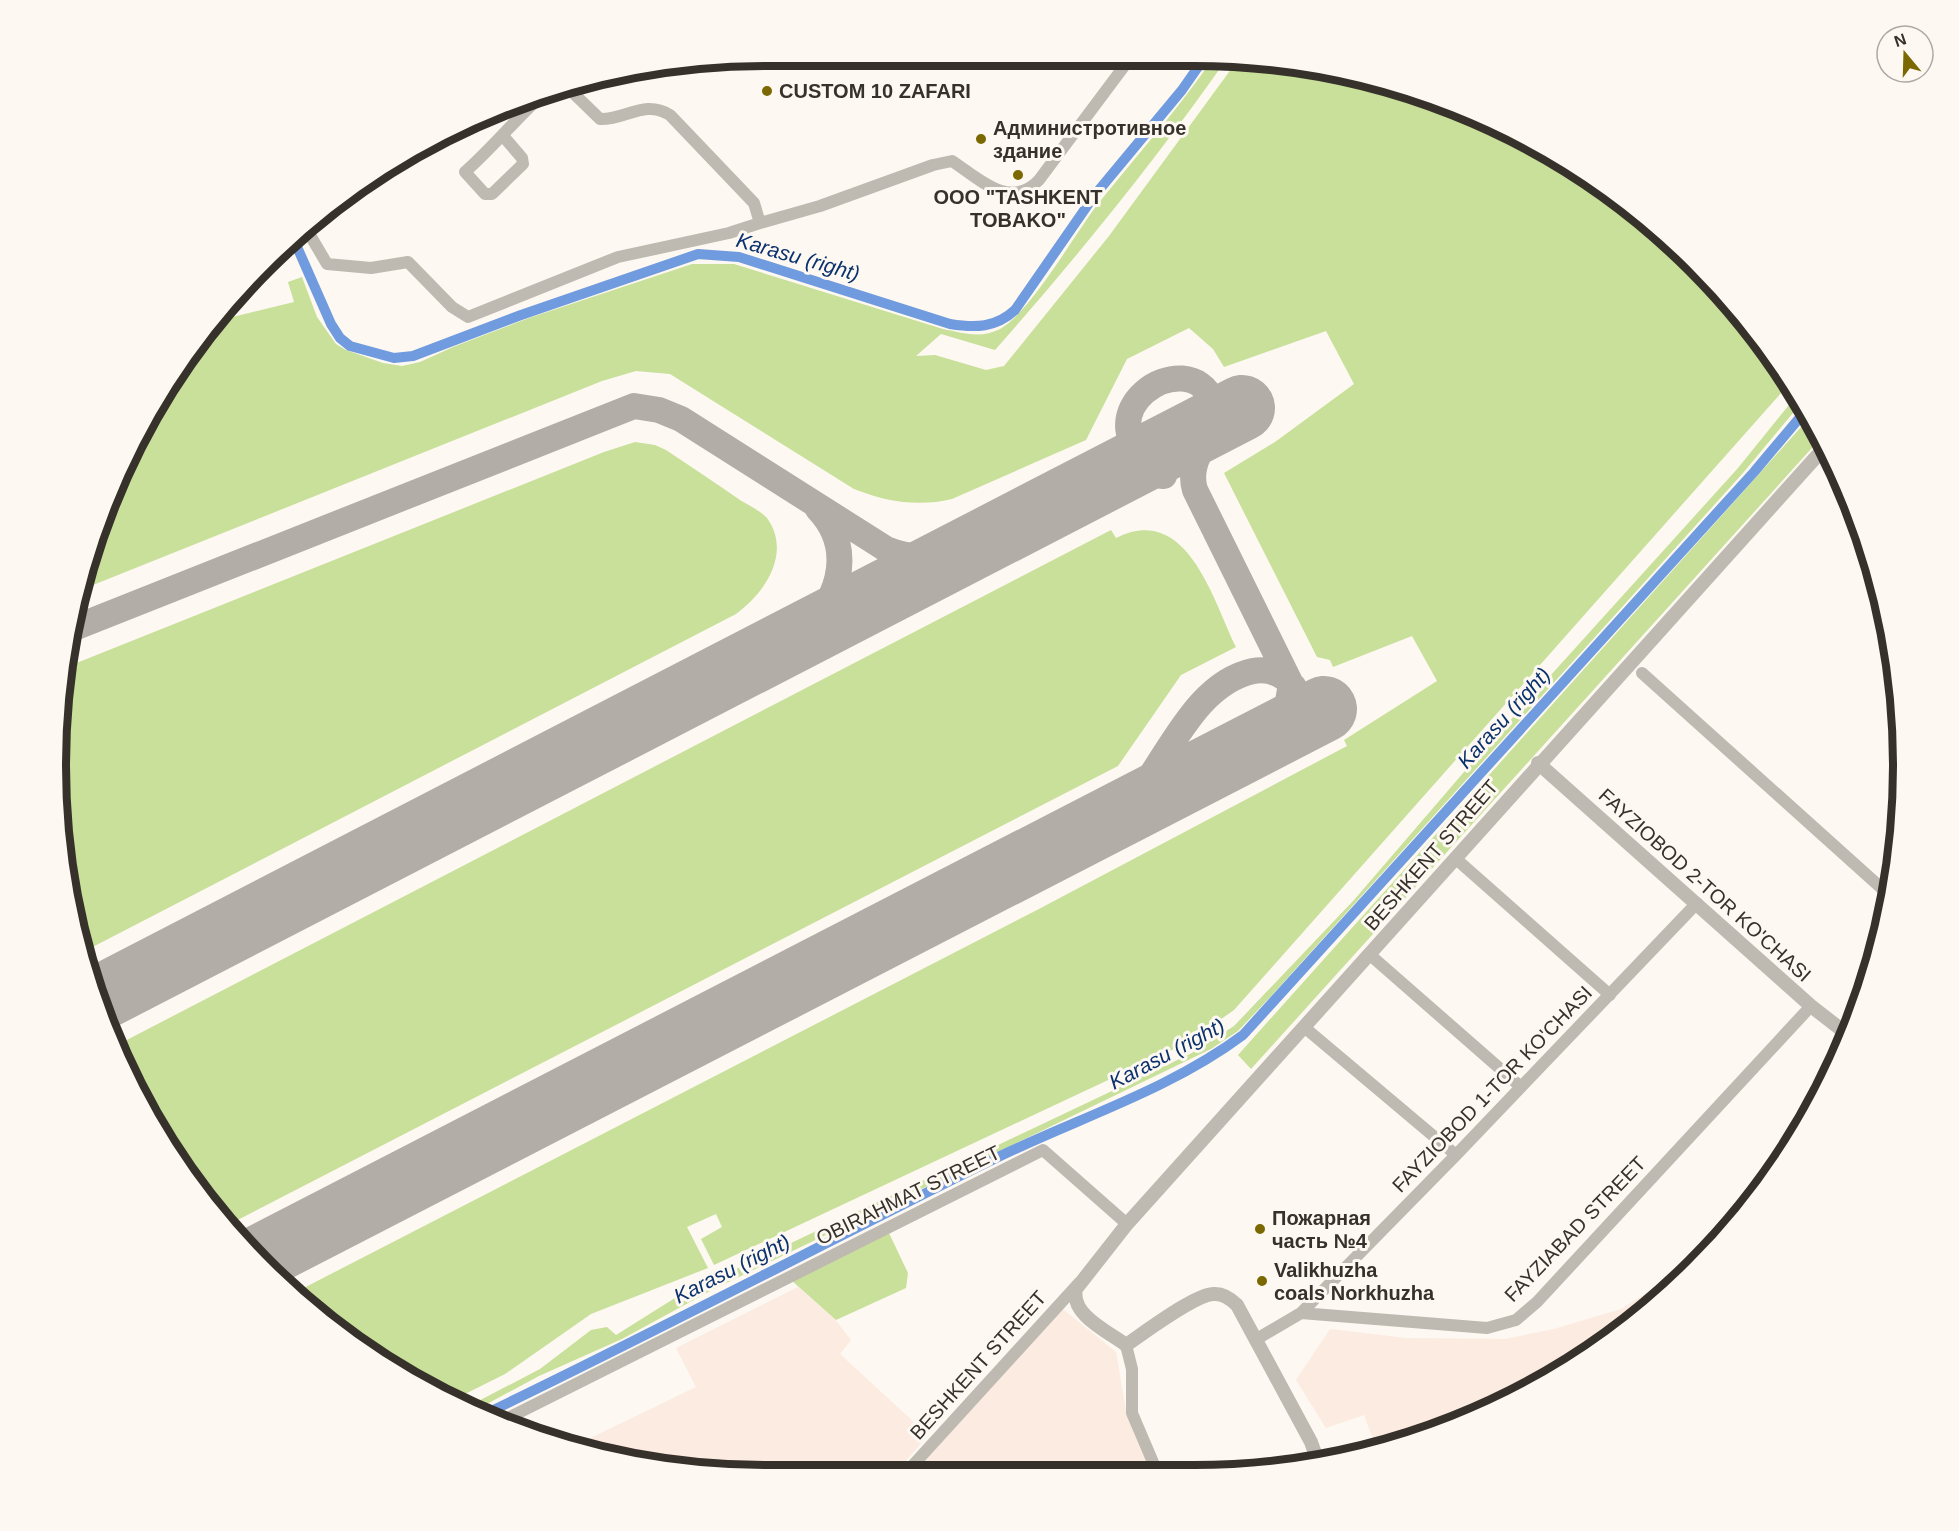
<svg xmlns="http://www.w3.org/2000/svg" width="1959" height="1531" font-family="Helvetica,sans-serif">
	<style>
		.industrial { fill: #fcebe0 }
		.green { fill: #c8e099 }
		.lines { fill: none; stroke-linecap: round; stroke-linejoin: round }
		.canal { stroke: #709bde; stroke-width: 10 }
		.taxiway { stroke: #b2ada6; stroke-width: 26 }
		.runway { stroke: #b2ada6; stroke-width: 66 }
		.minor { stroke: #bebab2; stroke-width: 12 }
		.tertiary { stroke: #bebab2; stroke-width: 14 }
		.poi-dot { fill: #7b6800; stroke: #fdf8f1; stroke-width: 2 }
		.labels { text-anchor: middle; stroke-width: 6; stroke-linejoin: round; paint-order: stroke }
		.poi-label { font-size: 20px; font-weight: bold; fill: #37312b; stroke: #fdf8f1; text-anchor: start }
		.street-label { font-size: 20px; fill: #37312b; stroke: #fdf8f1 }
		.water-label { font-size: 21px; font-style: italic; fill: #0b326e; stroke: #fdf8f1 }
		.rim { fill: none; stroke: #37312b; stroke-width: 8 }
	</style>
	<rect width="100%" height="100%" fill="#fdf8f1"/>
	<!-- industrial -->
	<path class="industrial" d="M 1772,1173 L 1757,1197 L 1662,1299 L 1549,1380 L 1421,1438 L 1376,1447 L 1364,1415 L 1326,1428 L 1296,1380 L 1330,1329 L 1406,1338 L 1505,1339 L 1554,1329 L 1621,1309 L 1645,1294 L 1699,1249 Z
		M 798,1287 L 834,1318 L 851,1340 L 840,1354 L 928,1435 L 894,1475 L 765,1475 L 627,1462 L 574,1446 L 696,1387 L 676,1348 Z
		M 1054,1302 L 1116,1352 L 1126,1411 L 1153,1466 L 1153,1474 L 900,1475 Z"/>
	<!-- green -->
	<path class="green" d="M 1214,57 L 1228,57 C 1156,160 1078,256 995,350 L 941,334 L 916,356 L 935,355 L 986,370 L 1004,366 L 1109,236 L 1240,57 L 1422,93 L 1548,150 L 1661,231 L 1728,298 L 1789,384 L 1234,1010 L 1190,1041 L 1170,1051 L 714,1265 L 701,1239 L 722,1227 L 716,1214 L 687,1227 L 708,1268 L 591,1314 L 505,1374 L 453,1400 L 371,1356 L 294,1293 L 1037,910 L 1347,746 L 1344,740 L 1437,681 L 1412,636 L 1333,667 L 1330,660 L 1317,657 L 1224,473 L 1275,442 L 1354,384 L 1326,331 L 1224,367 L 1213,349 L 1189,328 L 1127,359 L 1086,440 L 952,499 C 919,507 886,502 854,489 L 670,374 L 636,371 L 602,381 L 78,591 L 80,582 L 150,411 L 220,320 L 294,302 L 288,282 L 302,277 L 317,317 L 336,344 L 346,350 L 383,363 L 402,366 L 420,362 L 453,347 L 529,318 L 692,264 L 734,264 L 943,329 C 963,333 981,339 1000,329 C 1032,311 1076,231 1101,200 C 1140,152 1179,108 1214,57 Z
		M 1797,395 L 1802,402 L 1743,473 L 1273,994 L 1238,1031 L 1211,1049 L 714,1289 L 622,1339 L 539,1376 L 474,1411 L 467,1407 L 540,1369 L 591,1330 L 607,1327 L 616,1335 L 675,1298 L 1190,1054 L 1234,1026 L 1354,900 L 1476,758 L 1738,468 Z
		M 1811,416 L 1821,438 L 1251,1069 L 1238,1055 Z
		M 635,442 L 655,445 L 666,450 C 691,467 716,483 740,500 C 748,505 761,511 767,518 C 792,553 765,593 736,614 L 81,953 L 56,766 L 69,666 L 604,452 Z
		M 1111,530 L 1116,538 C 1187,502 1213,600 1236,647 L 1181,675 L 1118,766 L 230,1224 L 151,1121 L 119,1044 Z
		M 888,1231 L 908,1273 L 906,1288 L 836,1320 L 791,1280 Z"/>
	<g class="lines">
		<!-- canal -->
		<path class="canal" d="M 294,240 L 331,324 L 340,338 L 350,346 L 394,358 L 413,356 L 521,315 L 698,254 L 739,257 L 950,324 C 975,328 996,328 1015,310 L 1094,196 L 1182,90 L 1205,57
			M 483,1415 C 654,1333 822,1244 992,1160 C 1075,1119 1168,1091 1243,1035 L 1754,472 L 1807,409"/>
		<!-- taxiway -->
		<path class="taxiway" d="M 1161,475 C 1072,413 1189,340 1213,402 C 1224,432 1184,454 1195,490 L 1291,684 L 1286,713 L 1267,738
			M 1095,484 L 1132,472 L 1164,476
			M 74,628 L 634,406 L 659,410 L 681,419 L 886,549 C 918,562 945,558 976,545
			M 796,638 C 837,608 858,551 818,509
			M 1236,755 L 1272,751 L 1288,742
			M 1112,818 C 1118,814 1125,810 1130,804 C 1167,762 1193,684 1253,671 C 1269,668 1284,675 1294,687"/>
		<!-- runway -->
		<path class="runway" d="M 100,998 L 1242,408
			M 257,1259 L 1324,709"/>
		<!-- minor -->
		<path class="minor" d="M 566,86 L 600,119 C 626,120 644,99 670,115 L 754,203 L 760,223 L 820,206 L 933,165 L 952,161 C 978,178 1010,211 1039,180 L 1131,57
			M 504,137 L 522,158 L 523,164 L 492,194 L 485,194 L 465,172 C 492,148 514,121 540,97
			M 307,230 L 327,264 L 371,268 L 408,262 L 452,307 L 468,317 L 618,257 L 729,233 L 760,223
			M 1642,673 L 1888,894
			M 1455,858 L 1610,995
			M 1369,954 L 1521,1087
			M 1304,1027 L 1456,1155
			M 1301,1313 L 1487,1328 L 1516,1320 L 1537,1302 L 1811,1006
			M 1255,1340 L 1301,1313 L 1456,1155 L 1697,903
			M 1126,1345 L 1132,1369 L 1132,1413 L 1158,1474
			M 498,1423 L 1043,1150 L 1127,1224
			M 904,1475 L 1079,1283"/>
		<!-- tertiary -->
		<path class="tertiary" d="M 1538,763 L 1811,1006 L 1847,1034
			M 1317,1459 L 1311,1442 L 1237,1305 C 1230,1298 1223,1293 1213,1294 C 1194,1295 1144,1333 1126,1345 C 1109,1332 1070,1315 1076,1289 L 1127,1224 L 1825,447"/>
	</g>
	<!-- markers -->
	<g class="poi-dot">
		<circle cx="767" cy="91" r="6"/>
		<circle cx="981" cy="139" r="6"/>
		<circle cx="1018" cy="175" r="6"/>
		<circle cx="1260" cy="1229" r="6"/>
		<circle cx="1262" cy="1281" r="6"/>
	</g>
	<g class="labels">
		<!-- poi labels -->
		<g class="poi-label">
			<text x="779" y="98">CUSTOM 10 ZAFARI</text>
			<text x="993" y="135">Администротивное<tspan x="993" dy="23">здание</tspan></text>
			<text x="1018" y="204" text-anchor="middle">OOO "TASHKENT<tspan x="1018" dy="23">TOBAKO"</tspan></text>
			<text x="1272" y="1225">Пожарная<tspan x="1272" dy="23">часть №4</tspan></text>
			<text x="1274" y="1277">Valikhuzha<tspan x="1274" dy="23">coals Norkhuzha</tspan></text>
		</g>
		<!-- street labels -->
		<g class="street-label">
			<text transform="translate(1431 855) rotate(-49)" y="7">BESHKENT STREET</text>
			<text transform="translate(1705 885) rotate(42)" y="7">FAYZIOBOD 2-TOR KO'CHASI</text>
			<text transform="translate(1492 1089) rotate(-46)" y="7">FAYZIOBOD 1-TOR KO'CHASI</text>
			<text transform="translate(908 1195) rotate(-26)" y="7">OBIRAHMAT STREET</text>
			<text transform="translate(1575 1229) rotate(-46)" y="7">FAYZIABAD STREET</text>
			<text transform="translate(978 1365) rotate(-48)" y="7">BESHKENT STREET</text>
		</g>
		<!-- water labels -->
		<g class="water-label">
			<text transform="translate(798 257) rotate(16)" y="7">Karasu (right)</text>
			<text transform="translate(1504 718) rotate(-48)" y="7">Karasu (right)</text>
			<text transform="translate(1167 1054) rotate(-28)" y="7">Karasu (right)</text>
			<text transform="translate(732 1269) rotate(-27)" y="7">Karasu (right)</text>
		</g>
	</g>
	<!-- crop -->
	<path d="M0 0H1959V1531H0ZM765 66H1194A699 699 0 0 1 1893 765V766A699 699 0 0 1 1194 1465H765A699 699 0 0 1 66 766V765A699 699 0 0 1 765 66Z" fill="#fdf8f1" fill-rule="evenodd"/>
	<path class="rim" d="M765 66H1194A699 699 0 0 1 1893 765V766A699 699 0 0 1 1194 1465H765A699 699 0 0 1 66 766V765A699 699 0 0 1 765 66Z"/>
	<!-- north arrow -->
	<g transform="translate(1905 54) rotate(341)"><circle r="28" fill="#fdf8f1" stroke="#aea8a2" stroke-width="1.5"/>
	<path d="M0-4.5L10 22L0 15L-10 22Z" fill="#7b6800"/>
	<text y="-9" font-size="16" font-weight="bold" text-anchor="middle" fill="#37312b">N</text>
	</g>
</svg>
